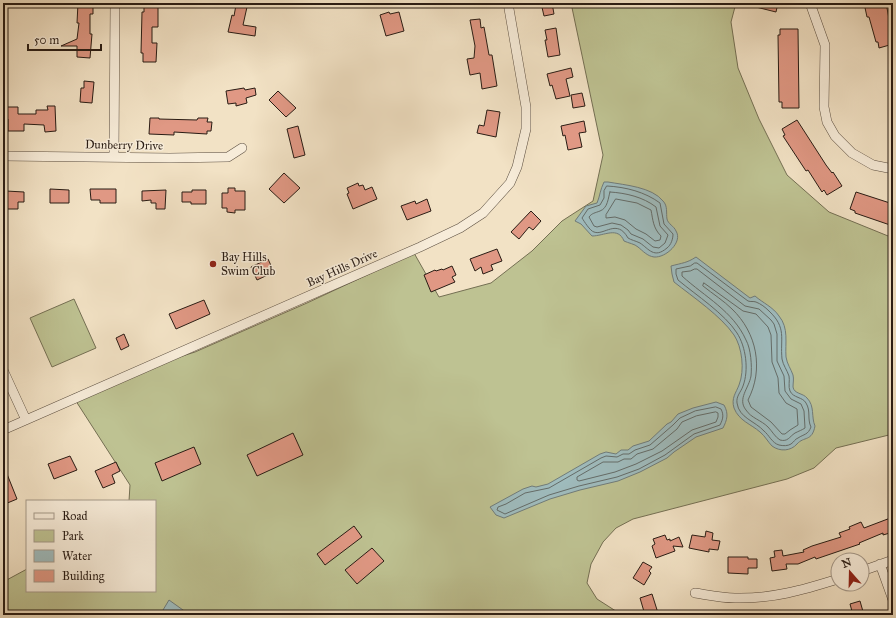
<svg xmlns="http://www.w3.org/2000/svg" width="896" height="618" font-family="'IM FELL Great Primer',serif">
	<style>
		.green { fill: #bec292; stroke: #746f53 }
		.water { fill: #9fbcbe; stroke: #707c7a }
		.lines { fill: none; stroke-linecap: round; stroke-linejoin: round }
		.shore { stroke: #646c69; stroke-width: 1 }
		.building { fill: #e09884; stroke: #291c14 }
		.minor-casing { stroke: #5b4e40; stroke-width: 10 }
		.minor { stroke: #f7ecd9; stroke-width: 9 }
		.poi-dot { fill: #8f2418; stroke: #f7ecd9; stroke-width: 1.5 }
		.labels { text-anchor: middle; stroke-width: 3; stroke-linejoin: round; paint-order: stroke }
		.street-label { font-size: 12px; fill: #291c14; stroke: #f7ecd9 }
		.poi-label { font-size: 12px; fill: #291c14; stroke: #f7ecd9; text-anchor: start }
	</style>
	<rect width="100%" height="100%" fill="#f2e2c5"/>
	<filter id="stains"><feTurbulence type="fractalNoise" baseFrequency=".005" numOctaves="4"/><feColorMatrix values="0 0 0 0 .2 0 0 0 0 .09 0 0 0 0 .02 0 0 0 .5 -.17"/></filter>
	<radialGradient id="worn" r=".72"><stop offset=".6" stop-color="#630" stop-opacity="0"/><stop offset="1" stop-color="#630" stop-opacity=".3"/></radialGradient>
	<!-- green -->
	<path class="green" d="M 571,3 L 736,3 L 731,22 L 738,68 L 759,119 L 787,175 L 829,212 L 893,238 L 893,434 L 836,448 L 814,468 L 787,479 L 633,519 L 616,528 L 603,542 L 591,564 L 587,583 L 597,599 L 622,615 L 3,615 L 3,582 L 27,569 L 27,591 L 155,591 L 155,501 L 129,501 L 130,485 L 72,395 L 135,371 L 195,352 L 307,303 L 414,253 L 439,297 L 491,283 L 532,251 L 562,221 L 593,201 L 603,155 Z
		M 74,299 L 96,348 L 52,367 L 30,318 Z"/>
	<!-- water -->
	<path class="water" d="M 604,182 L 608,182 C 625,185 652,187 663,201 C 668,206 666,213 667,219 C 668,224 674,226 676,231 C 683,242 666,258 654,257 C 647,256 643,251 638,247 C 635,244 628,243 624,241 C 618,226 604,236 592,236 L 581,224 L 575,221 L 586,206 L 597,203 C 600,196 600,190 604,182 Z
		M 696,257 L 750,298 L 755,296 C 763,303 773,307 779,316 C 789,328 785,343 786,357 C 787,364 791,369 793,375 C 794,379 793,383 793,387 C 794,394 803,393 807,398 C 815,406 811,417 815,426 C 812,442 804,436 797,444 C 791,451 780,452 772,446 C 768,442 765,436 760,432 C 751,424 739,421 734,408 C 731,398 736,393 739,385 C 745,370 742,347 734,335 C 721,316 693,297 674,282 L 672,274 L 671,266 C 682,263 687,263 696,257 Z
		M 716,402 L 724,405 C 729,414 727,420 723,428 L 696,437 L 674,452 L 667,458 L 640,472 L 618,481 L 580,490 L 550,499 L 504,518 L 496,515 L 490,507 L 523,489 L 532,486 L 536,487 L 548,484 L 600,454 L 606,452 L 616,454 L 621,450 L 628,450 L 633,446 L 649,441 L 667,424 L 671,422 L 678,414 L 693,408 Z
		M 169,600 L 190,615 L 160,615 Z"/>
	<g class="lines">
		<!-- shore -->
		<path class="shore" d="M 607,186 C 626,187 645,192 660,203 L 664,224 L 673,234 C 673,239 671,245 667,248 C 654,259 649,249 640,243 C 636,241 631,240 628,238 C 617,218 604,236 594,232 C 590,231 584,221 582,218 L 588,209 L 600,205 L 604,198 L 604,191 Z
			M 610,192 C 626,193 643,197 656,207 L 660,226 L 668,235 L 665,243 L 659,248 L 653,247 L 643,239 L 631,234 L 628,230 L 621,225 L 612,223 L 597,227 L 594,226 L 589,217 C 592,213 595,213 600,211 C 608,208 608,198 610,192 Z
			M 616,199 L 637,203 L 651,210 C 653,220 653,228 661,236 L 660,240 L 655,241 L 646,234 L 636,229 L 625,220 L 615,217 L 606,218 L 606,215 Z
			M 695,263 L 697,263 L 748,301 C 751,302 753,301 756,302 C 761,304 765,307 769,311 C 787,328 780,338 782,359 C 783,365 787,370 789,376 C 790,380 788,387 790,391 C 793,398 803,397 806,403 C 811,411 807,419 811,427 C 808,435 804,434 798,438 C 795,439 794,442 791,444 C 788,446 783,446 779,445 C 772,443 769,435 764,431 C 755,421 739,418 737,403 C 736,396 741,392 743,386 C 749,370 746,347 737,333 C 725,314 696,295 678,280 L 676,274 L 676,269 L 690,266 Z
			M 695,269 L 697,269 L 745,306 L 759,309 L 771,320 L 774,324 L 777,334 L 777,361 L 784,376 L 785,391 L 791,399 L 801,404 L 804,411 L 805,428 C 802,430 799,431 795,433 C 789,437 788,442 780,440 C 775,437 772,431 768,427 C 761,420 751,418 746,410 C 737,399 749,388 751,376 C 752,366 751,349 746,340 C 733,311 705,297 682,276 L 682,272 L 690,271 Z
			M 704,283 L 743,311 L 756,314 L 768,327 L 771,335 L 772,362 L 778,378 L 779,393 L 786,403 L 797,409 L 798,425 L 790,430 L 785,434 L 782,434 L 771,422 L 751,407 L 748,400 C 764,369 757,333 732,309 C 724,301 713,294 703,286 Z
			M 716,407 L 721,409 C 724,415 723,419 720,425 L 694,434 L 665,455 L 639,469 L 617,477 L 579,486 L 549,495 L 505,514 L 497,510 L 498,507 L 506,504 L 525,493 L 549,488 L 601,458 L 606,456 L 617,457 L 623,454 L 629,454 L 635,450 L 650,445 L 673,425 L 680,418 L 695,411 Z
			M 716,412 L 718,413 L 718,417 L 716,422 L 692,430 L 662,451 L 636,464 L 615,472 L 579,481 L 577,480 L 577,477 L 603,462 L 618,462 L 624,459 L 631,459 L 637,454 L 653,449 L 677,429 L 682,422 L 696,416 Z"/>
	</g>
	<!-- building -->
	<path class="building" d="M 78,3 L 93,3 L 93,14 L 90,14 L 90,34 L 92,34 L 90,58 L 77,57 L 77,46 L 61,46 L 77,39 L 79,23 L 77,23 Z
		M 144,3 L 158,3 L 158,27 L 152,27 L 152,43 L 157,43 L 156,62 L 143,62 L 143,53 L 141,53 L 142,12 L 144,12 Z
		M 541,3 L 552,3 L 554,14 L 544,16 Z
		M 753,3 L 778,3 L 776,12 L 752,6 Z
		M 864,3 L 886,3 L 891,29 L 893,28 L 893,44 L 879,48 L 878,42 L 876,42 L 869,17 L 867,17 Z
		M 236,5 L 247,7 L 243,25 L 256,27 L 255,36 L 228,32 L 232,15 L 234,16 Z
		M 389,12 L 390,14 L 399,12 L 404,31 L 386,36 L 380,15 Z
		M 480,19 L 481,28 L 484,27 L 489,55 L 492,55 L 497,86 L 482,89 L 480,73 L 470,75 L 467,59 L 474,58 L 475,46 L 470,20 Z
		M 556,28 L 560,55 L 548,57 L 545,40 L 547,40 L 545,30 Z
		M 780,29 L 798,29 L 799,108 L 782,108 L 782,102 L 779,102 L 778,35 L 780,35 Z
		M 571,68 L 573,77 L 566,79 L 570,96 L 556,99 L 552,85 L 550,86 L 547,74 Z
		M 84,81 L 94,82 L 92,103 L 80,102 L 81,88 L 84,88 Z
		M 244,88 L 245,90 L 255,88 L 256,95 L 246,98 L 247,103 L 236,106 L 236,103 L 228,104 L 226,91 Z
		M 278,91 L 296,108 L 286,117 L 269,100 Z
		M 582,93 L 585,106 L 573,108 L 571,95 Z
		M 47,106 L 55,106 L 56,131 L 45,132 L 44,125 L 24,124 L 24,131 L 8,131 L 8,119 L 3,119 L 3,107 L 18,107 L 18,114 L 36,114 L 36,110 L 48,110 Z
		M 487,110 L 500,112 L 496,137 L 477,133 L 479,125 L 484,126 Z
		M 150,118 L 159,118 L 159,119 L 197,120 L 198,118 L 208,118 L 207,122 L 212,122 L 211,131 L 207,131 L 207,134 L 174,132 L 174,135 L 149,134 Z
		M 797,120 L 826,165 L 832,173 L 833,172 L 842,186 L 827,195 L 824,190 L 822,192 L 808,170 L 806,171 L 783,136 L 785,135 L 782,129 Z
		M 584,121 L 586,132 L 579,133 L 582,147 L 568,150 L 565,135 L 563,136 L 561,126 Z
		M 298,126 L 305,155 L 294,158 L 287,129 Z
		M 284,173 L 300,188 L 284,203 L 269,189 Z
		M 358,183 L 359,186 L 363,185 L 365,190 L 372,187 L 377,199 L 353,209 L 347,194 L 349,193 L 347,188 Z
		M 228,188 L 235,188 L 235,191 L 245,191 L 245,210 L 235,210 L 235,213 L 227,212 L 227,208 L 222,208 L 222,193 L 228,193 Z
		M 50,189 L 69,190 L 69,203 L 50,203 Z
		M 90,189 L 116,189 L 116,203 L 100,203 L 100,200 L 91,200 Z
		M 166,190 L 165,209 L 156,209 L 156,203 L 151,203 L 151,200 L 142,201 L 142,191 Z
		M 192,190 L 206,190 L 206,204 L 191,204 L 191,202 L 182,202 L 182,192 L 192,192 Z
		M 6,191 L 24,192 L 24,202 L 18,202 L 18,209 L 5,209 Z
		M 856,192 L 893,204 L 893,226 L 855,213 L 855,211 L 850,209 Z
		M 427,199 L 431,211 L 407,220 L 401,206 L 415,201 L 416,204 Z
		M 531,211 L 541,221 L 533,230 L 529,227 L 519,239 L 511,232 Z
		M 497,249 L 502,261 L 491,265 L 493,270 L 483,274 L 481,267 L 475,271 L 470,259 Z
		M 268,259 L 274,272 L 257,280 L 251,267 Z
		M 452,266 L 456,275 L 452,277 L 455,282 L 431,292 L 424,275 L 435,270 L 436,271 L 442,269 L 443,270 Z
		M 204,300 L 210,314 L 176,329 L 169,314 Z
		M 124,334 L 129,346 L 121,350 L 116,338 Z
		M 293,433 L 303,455 L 257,476 L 247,455 Z
		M 194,447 L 201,464 L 162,481 L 155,463 Z
		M 70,456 L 77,470 L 54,479 L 48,464 Z
		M 116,462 L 120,471 L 112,475 L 115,483 L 103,488 L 95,471 Z
		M 3,464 L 17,499 L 5,504 L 3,498 Z
		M 893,517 L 893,532 L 883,535 L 883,533 L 859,543 L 860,544 L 816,559 L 815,557 L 798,564 L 786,564 L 787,569 L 772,571 L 770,558 L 775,557 L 774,551 L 782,550 L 783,556 L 804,552 L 803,550 L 812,546 L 841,537 L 839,533 L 850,529 L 849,527 L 861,522 L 864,528 Z
		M 354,526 L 362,537 L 325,565 L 317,554 Z
		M 706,531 L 713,533 L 712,540 L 720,541 L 718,550 L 709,549 L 709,552 L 689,548 L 692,535 L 705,537 Z
		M 665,535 L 667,540 L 670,539 L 670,541 L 679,537 L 683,547 L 673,546 L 675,551 L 656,558 L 652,546 L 655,544 L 653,539 Z
		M 372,548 L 384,561 L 357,584 L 345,570 Z
		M 728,557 L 748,557 L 748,559 L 757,559 L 757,568 L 748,568 L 748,574 L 728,573 Z
		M 643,562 L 652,567 L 649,571 L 651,573 L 644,585 L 633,578 Z
		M 652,594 L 658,613 L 653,615 L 645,615 L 640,598 Z
		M 860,601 L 864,615 L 853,615 L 850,604 Z"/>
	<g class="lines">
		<!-- minor casing -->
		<g class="minor-casing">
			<path id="minor" d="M 810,3 L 825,45 L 824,107 L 827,122 L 835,136 L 852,153 L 873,165 L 893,169
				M 3,156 L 170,158 L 228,157 L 242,148
				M 114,157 L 115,3
				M 3,370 L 26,420
				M 3,430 L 420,247 L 460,228 L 483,213 L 510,183 L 517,167 L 526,129 L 526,107 L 508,3
				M 880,564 L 893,600
				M 862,571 L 893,560
				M 695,593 C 708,595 722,598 735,598 C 772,599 803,590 838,579"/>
		</g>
		<!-- minor -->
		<use href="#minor" class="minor"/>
	</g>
	<!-- markers -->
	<circle class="poi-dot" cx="213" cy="264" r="4"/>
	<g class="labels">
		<!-- street labels -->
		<g class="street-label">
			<text transform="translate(124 145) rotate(1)" y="4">Dunberry Drive</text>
			<text transform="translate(342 268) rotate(-24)" y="4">Bay Hills Drive</text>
		</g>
		<!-- poi labels -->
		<g class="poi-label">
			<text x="221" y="261">Bay Hills<tspan x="221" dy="14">Swim Club</tspan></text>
		</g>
	</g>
	<!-- margin -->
	<rect width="896" height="618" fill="none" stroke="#f2e2c5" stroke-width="16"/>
	<rect x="4" y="4" width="888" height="610" fill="none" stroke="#291c14" stroke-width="2"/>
	<rect x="8" y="8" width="880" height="602" fill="none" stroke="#291c14"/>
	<!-- legend -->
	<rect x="26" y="500" width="130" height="92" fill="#f7ecd9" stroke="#a5998a"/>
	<rect x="34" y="513" width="20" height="6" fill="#f7ecd9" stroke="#a5998a"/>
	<text x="62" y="520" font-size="12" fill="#291c14">Road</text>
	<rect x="34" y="530" width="20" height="12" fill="#bec292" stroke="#a5998a"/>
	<text x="62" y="540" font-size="12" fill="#291c14">Park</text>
	<rect x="34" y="550" width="20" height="12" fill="#9fbcbe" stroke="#a5998a"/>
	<text x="62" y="560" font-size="12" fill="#291c14">Water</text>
	<rect x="34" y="570" width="20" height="12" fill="#e09884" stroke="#a5998a"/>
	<text x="62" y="580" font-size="12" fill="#291c14">Building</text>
	<!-- north arrow -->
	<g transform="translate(850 572) rotate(340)"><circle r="19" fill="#f7ecd9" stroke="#a5998a"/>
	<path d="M0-3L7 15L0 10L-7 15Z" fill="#8f2418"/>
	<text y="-6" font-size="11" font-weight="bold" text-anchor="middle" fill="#291c14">N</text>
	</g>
	<!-- scale -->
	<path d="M28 44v6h73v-6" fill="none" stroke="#291c14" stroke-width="2"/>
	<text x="34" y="44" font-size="12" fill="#291c14" stroke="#f7ecd9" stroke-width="3" paint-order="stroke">50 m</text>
	<rect width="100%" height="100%" filter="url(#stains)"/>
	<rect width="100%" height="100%" fill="url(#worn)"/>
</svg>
